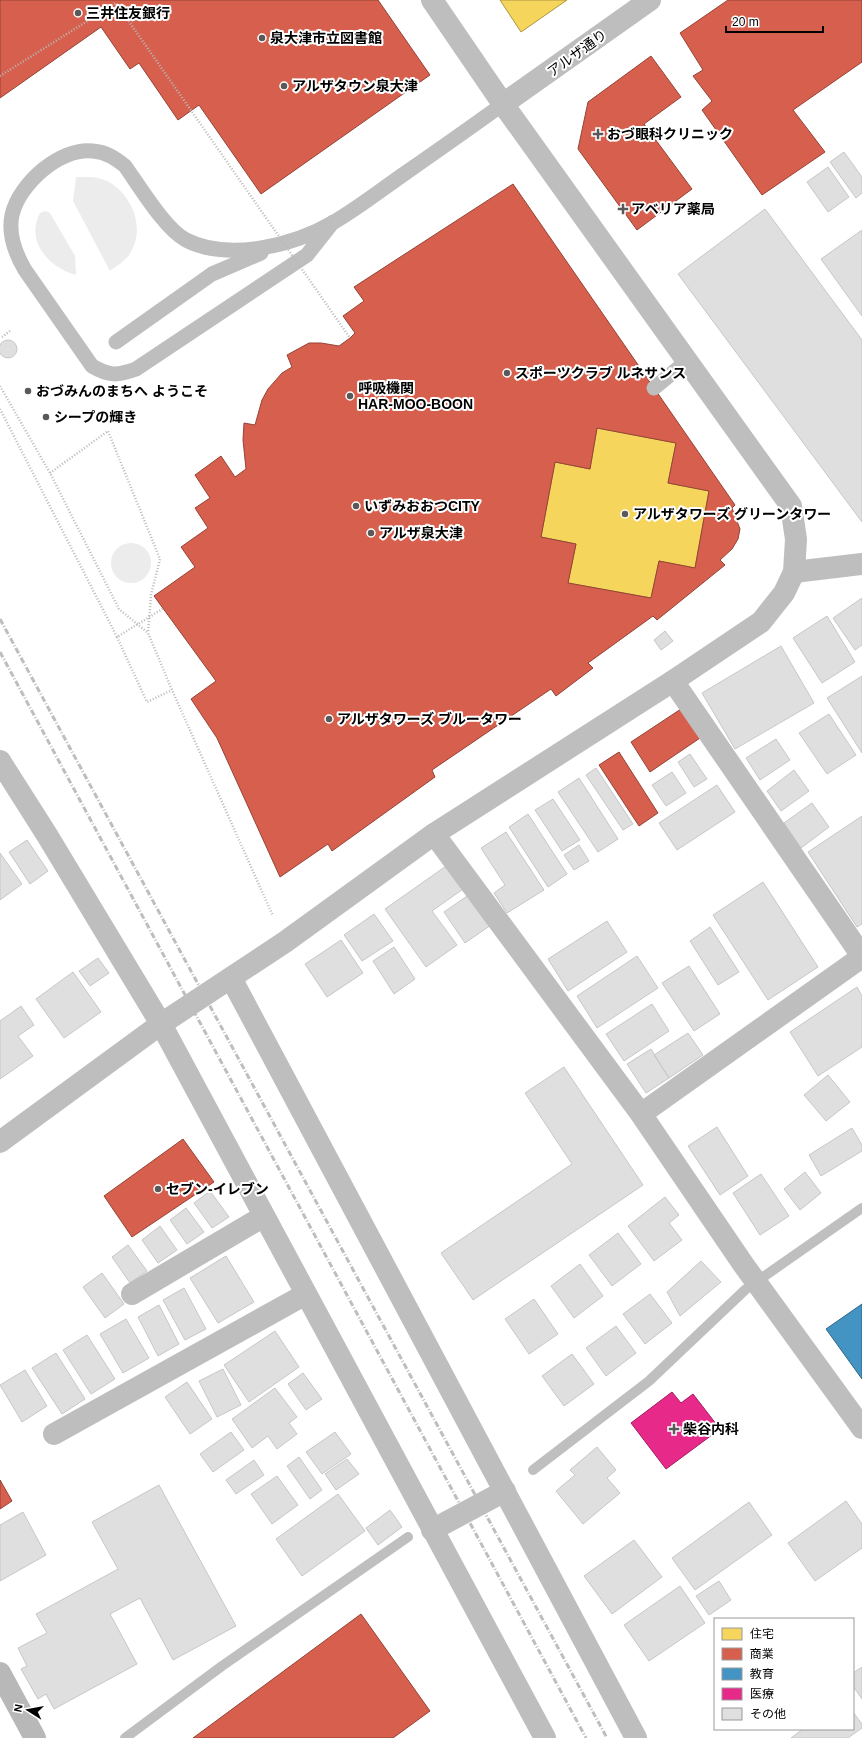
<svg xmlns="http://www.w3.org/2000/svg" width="862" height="1738" font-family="Arial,'Noto Sans JP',sans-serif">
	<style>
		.green { fill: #ececec }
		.homes { fill: #f6d55c; stroke: #ac9540 }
		.shops { fill: #d6604d; stroke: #964336; fill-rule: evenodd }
		.schools { fill: #4393c3; stroke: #2f6788 }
		.health { fill: #e7298a; stroke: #a21d61 }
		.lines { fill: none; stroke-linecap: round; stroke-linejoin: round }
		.stream { stroke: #bfbfbf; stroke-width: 10 }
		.building { fill: #dfdfdf; stroke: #c7c7c7 }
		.path { stroke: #b9b9b9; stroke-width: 2.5; stroke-dasharray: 1 2; stroke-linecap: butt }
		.service { stroke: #bebebe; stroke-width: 15 }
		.minor { stroke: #bebebe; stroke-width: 22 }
		.tertiary { stroke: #bebebe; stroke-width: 22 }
		.secondary { stroke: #b8b8b8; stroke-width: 22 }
		.rail { stroke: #bebebe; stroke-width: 3; stroke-dasharray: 6 2 1 2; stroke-linecap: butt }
		.path-bridge { stroke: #b9b9b9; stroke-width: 2.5; stroke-dasharray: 1 2; stroke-linecap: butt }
		.poi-dot { fill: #595959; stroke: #fff; stroke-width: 1.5 }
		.labels { text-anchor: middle; stroke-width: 4; stroke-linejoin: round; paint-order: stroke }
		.poi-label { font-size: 14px; font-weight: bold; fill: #000; stroke: #fff; text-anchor: start }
		.street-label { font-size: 14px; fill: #000; stroke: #fff }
	</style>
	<rect width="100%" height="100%" fill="#fff"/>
	<!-- green -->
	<path class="green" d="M 76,177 C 87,177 97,176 107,181 C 132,194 147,229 129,255 C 125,261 116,266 110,271 L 73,201 Z
		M 45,211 L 50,213 L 75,256 L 76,275 C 49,268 25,241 40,213 Z
		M111 563a20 20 0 1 1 40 0a20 20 0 1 1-40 0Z"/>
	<!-- homes -->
	<path class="homes" d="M 500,0 L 567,0 L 521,32 Z
		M 597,428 L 676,443 L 668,483 L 709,491 L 695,568 L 659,561 L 651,598 L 568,583 L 576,544 L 541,537 L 555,462 L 590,469 Z
		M 303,633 L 384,647 L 377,689 L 413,695 L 400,770 L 362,764 L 355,805 L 276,792 L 283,750 L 244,743 L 257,667 L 296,673 Z"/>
	<!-- shops -->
	<path class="shops" d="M 0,0 L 378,0 L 430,75 L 261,194 L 199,105 L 178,120 L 139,63 L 130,69 L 101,27 L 0,98 Z
		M 728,0 L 862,0 L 862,62 L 793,110 L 825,152 L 762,195 L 702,110 L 712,101 L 693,76 L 703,70 L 680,33 Z
		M 651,56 L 681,97 L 644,124 L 692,189 L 637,230 L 578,149 L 588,102 Z
		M 513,184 L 735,505 L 732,508 L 740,529 L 738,539 L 732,549 L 720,560 L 725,565 L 657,620 L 653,616 L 588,663 L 593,668 L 556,696 L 551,689 L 432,770 L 435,777 L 332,851 L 328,844 L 280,877 L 217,738 L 191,699 L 216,681 L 154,596 L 195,567 L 181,547 L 208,528 L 195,508 L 210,498 L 195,475 L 221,456 L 235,477 L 246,469 L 243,440 L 244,423 L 255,425 L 262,400 L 268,389 L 282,373 L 292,367 L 287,355 L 309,343 L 321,343 L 339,346 L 350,338 L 355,333 L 343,316 L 364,301 L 354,287 ZM 597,428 L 676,443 L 668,483 L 709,491 L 695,568 L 659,561 L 651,598 L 568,583 L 576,544 L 541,537 L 555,462 L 590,469 Z
		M 684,707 L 703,736 L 650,772 L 631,742 Z
		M 619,752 L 658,813 L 639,826 L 599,765 Z
		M 183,1139 L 214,1182 L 132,1237 L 104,1196 Z
		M 0,1480 L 12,1501 L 0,1509 Z
		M 361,1614 L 430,1711 L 393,1738 L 193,1738 Z"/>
	<!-- schools -->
	<path class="schools" d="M 862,1304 L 862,1379 L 826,1329 Z"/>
	<!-- health -->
	<path class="health" d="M 672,1392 L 681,1403 L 693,1394 L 720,1429 L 666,1469 L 631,1423 Z"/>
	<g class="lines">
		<!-- stream -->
		<path class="stream" d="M 533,1470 L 649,1381 L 746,1289 L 862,1208
			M 125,1738 L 222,1666 L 408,1537"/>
	</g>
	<!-- building -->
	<path class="building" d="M 844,152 L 862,177 L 862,193 L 856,198 L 830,162 Z
		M 828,167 L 849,197 L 828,212 L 807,182 Z
		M 765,209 L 862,340 L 862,522 L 678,274 Z
		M 862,230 L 862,316 L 821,259 Z
		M-1 349a9 9 0 1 1 18 0a9 9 0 1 1-18 0Z
		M 862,598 L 862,645 L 855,650 L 833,618 Z
		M 827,616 L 855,662 L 822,683 L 793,638 Z
		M 665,631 L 673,641 L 661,650 L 654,640 Z
		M 781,646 L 814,703 L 735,749 L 702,693 Z
		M 862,676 L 862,753 L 827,698 Z
		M 829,714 L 856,755 L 827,774 L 799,733 Z
		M 776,739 L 790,760 L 760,780 L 746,758 Z
		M 690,754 L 707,779 L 694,787 L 678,762 Z
		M 596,768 L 633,824 L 623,830 L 586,775 Z
		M 794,770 L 809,791 L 781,811 L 767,791 Z
		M 672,772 L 686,793 L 666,806 L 652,785 Z
		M 579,778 L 618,839 L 598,852 L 558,792 Z
		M 717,785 L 735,812 L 677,850 L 659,823 Z
		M 553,799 L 580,840 L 562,851 L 535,810 Z
		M 812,803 L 829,827 L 801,848 L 784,823 Z
		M 528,814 L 567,874 L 548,887 L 509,827 Z
		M 862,816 L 862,924 L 857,927 L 808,852 Z
		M 506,832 L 544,890 L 507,913 L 494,893 L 505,885 L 481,848 Z
		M 27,840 L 48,871 L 30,884 L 9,852 Z
		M 579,845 L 589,861 L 574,870 L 564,855 Z
		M 0,853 L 22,884 L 0,900 Z
		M 449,864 L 466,887 L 432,911 L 457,945 L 426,967 L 385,909 Z
		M 763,882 L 818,967 L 768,1000 L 713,915 Z
		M 470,894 L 491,925 L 465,943 L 444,912 Z
		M 374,914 L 393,941 L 362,961 L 344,935 Z
		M 607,921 L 627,952 L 568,991 L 548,959 Z
		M 710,927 L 739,972 L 718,985 L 690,941 Z
		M 341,940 L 363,973 L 327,997 L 305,964 Z
		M 394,947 L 415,979 L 394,994 L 373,961 Z
		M 637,956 L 658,988 L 597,1028 L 577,996 Z
		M 98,958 L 109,973 L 90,986 L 79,971 Z
		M 689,966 L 720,1014 L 694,1031 L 662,983 Z
		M 73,972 L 101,1012 L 64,1038 L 36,999 Z
		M 857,987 L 862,996 L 862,1047 L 818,1076 L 790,1032 Z
		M 652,1004 L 669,1031 L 624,1061 L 606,1034 Z
		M 21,1006 L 34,1025 L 18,1036 L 33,1056 L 0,1079 L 0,1021 Z
		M 688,1033 L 703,1055 L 669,1078 L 654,1055 Z
		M 651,1049 L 669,1078 L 646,1093 L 627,1064 Z
		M 564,1067 L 643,1185 L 473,1300 L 441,1253 L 572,1164 L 525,1093 Z
		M 828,1075 L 850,1102 L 826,1121 L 804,1095 Z
		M 717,1127 L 748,1176 L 720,1195 L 688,1146 Z
		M 852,1128 L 862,1145 L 862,1151 L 821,1176 L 809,1155 Z
		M 805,1172 L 821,1193 L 800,1210 L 784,1189 Z
		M 761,1174 L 789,1216 L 760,1235 L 733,1193 Z
		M 210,1191 L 229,1217 L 212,1228 L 194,1203 Z
		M 665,1197 L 679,1215 L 669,1223 L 682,1240 L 654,1261 L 628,1226 Z
		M 186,1208 L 204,1232 L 187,1244 L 170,1220 Z
		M 160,1226 L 177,1250 L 158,1263 L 142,1240 Z
		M 618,1233 L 641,1264 L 612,1286 L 589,1255 Z
		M 128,1245 L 147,1271 L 130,1283 L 112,1257 Z
		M 226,1256 L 254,1302 L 218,1323 L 190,1278 Z
		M 701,1261 L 721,1282 L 680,1316 L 667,1292 Z
		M 580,1264 L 603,1296 L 574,1318 L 551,1286 Z
		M 102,1273 L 124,1304 L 105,1318 L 83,1287 Z
		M 184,1288 L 206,1329 L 185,1340 L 163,1300 Z
		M 650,1294 L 672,1323 L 645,1344 L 623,1314 Z
		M 534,1299 L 558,1334 L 529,1354 L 505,1319 Z
		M 159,1305 L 179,1344 L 158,1356 L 138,1317 Z
		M 126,1319 L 149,1358 L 123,1373 L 100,1334 Z
		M 616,1326 L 636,1353 L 606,1376 L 586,1348 Z
		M 275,1331 L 299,1367 L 249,1402 L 224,1365 Z
		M 87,1335 L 115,1379 L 91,1394 L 63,1350 Z
		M 56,1353 L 85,1399 L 62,1414 L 32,1368 Z
		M 572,1354 L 594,1384 L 564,1406 L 542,1376 Z
		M 223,1369 L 241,1405 L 217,1417 L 199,1381 Z
		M 25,1370 L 47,1406 L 22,1422 L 0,1385 Z
		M 303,1373 L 322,1399 L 306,1410 L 288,1384 Z
		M 187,1382 L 212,1419 L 190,1434 L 165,1397 Z
		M 275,1388 L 297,1417 L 289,1423 L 297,1434 L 277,1449 L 268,1436 L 252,1448 L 232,1419 Z
		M 231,1432 L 244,1450 L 213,1472 L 200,1454 Z
		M 335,1432 L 351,1454 L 322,1474 L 306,1452 Z
		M 597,1447 L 616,1470 L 607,1478 L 620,1493 L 583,1524 L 556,1491 L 575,1475 L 570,1470 Z
		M 299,1457 L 322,1490 L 310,1499 L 287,1466 Z
		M 347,1459 L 359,1474 L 336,1490 L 325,1474 Z
		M 254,1460 L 264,1475 L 236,1494 L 226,1480 Z
		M 277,1476 L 298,1505 L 272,1524 L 251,1494 Z
		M 159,1485 L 236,1626 L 173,1660 L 140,1598 L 110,1614 L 137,1664 L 54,1709 L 46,1694 L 38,1699 L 21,1669 L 27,1666 L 18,1648 L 47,1633 L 36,1614 L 118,1569 L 92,1522 Z
		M 338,1494 L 365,1531 L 302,1576 L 276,1539 Z
		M 846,1501 L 862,1524 L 862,1548 L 815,1581 L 788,1543 Z
		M 749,1502 L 772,1535 L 695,1590 L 672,1558 Z
		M 390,1510 L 402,1527 L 378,1545 L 366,1528 Z
		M 23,1512 L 46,1555 L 0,1581 L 0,1525 Z
		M 634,1540 L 662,1577 L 612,1614 L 584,1576 Z
		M 719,1581 L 731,1600 L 709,1615 L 696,1596 Z
		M 680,1586 L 705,1623 L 649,1661 L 624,1625 Z
		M 862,1667 L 862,1699 L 853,1686 L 853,1673 Z
		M 853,1712 L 862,1724 L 862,1728 L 848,1738 L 791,1738 L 803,1729 L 853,1729 Z"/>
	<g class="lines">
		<!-- path -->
		<path class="path" d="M 2,337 L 10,331
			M 0,386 L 50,473 L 119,609 L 148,633 L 172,690 L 273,916
			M 50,473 L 108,431 L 160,559 L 151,595 L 148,632
			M 117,637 L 147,702 L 172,690"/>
		<!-- service -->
		<path class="service" d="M 333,222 L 307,255 L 136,369 C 117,376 109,376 92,366 L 25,270 C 15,253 8,234 12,215 C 19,184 60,147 93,151 C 106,152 115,158 125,166 C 140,187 165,229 186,240 C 229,262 295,245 334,222 C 358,208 381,190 404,174 C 437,151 470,128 503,104
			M 116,342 L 212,274 L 261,253
			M 654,388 L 687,361"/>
		<!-- minor -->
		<path class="minor" d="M 794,572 L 862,564
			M 673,681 L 862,956
			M 0,761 L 47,835 L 161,1024 L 545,1738
			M 434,834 L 641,1114 L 743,1264 L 862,1428
			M 231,978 L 636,1738
			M 641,1114 L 862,957
			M 132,1294 L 264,1216
			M 54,1434 L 306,1294"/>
		<!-- tertiary -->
		<path class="tertiary" d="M 503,104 L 650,0
			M 0,1142 L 161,1024 L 285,942 L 434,834 L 673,681 L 761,622 L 784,593 L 794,572 L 796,539 L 791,506 L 503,104 L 432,0
			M 432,1530 L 505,1491"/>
		<!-- secondary -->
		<path class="secondary" d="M 0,1673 L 35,1738"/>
		<!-- rail -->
		<path class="rail" d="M 0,619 L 607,1738
			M 0,652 L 586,1738"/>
		<!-- path-bridge -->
		<path class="path-bridge" d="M 0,76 L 116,3 L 350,338
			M 0,409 L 117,637 L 164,608"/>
	</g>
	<!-- markers -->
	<g class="poi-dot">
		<circle cx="78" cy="13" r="4"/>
		<circle cx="262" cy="38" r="4"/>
		<circle cx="284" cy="86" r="4"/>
		<path d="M596 128h4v4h4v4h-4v4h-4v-4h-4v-4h4z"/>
		<path d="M621 203h4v4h4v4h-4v4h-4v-4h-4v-4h4z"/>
		<circle cx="507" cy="373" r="4"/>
		<circle cx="28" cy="391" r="4"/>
		<circle cx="350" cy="396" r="4"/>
		<circle cx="46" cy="417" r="4"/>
		<circle cx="356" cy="506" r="4"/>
		<circle cx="625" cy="514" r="4"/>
		<circle cx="371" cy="533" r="4"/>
		<circle cx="329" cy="719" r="4"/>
		<circle cx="158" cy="1189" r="4"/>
		<path d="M672 1423h4v4h4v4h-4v4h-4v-4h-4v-4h4z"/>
	</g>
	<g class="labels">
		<!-- poi labels -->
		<g class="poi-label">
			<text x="86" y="18">三井住友銀行</text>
			<text x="270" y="43">泉大津市立図書館</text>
			<text x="292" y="91">アルザタウン泉大津</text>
			<text x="607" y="139">おづ眼科クリニック</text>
			<text x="631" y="214">アベリア薬局</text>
			<text x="515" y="378">スポーツクラブ ルネサンス</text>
			<text x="358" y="393">呼吸機関<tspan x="358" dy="16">HAR-MOO-BOON</tspan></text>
			<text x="36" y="396">おづみんのまちへ ようこそ</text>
			<text x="54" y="422">シープの輝き</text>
			<text x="364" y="511">いずみおおつCITY</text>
			<text x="633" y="519">アルザタワーズ グリーンタワー</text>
			<text x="379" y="538">アルザ泉大津</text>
			<text x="337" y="724">アルザタワーズ ブルータワー</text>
			<text x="166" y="1194">セブン-イレブン</text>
			<text x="683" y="1434">柴谷内科</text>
		</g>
		<!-- street labels -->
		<g class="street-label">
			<text transform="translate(577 53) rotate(-36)" y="5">アルザ通り</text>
		</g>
	</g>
	<!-- legend -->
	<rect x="714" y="1618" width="140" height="112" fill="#ffffff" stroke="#999999"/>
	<rect x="722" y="1628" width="20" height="12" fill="#f6d55c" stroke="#999999"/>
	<text x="750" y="1638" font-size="12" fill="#000000">住宅</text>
	<rect x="722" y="1648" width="20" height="12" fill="#d6604d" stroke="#999999"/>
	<text x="750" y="1658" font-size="12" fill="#000000">商業</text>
	<rect x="722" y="1668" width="20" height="12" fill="#4393c3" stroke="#999999"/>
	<text x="750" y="1678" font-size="12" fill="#000000">教育</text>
	<rect x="722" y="1688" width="20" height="12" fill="#e7298a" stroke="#999999"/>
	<text x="750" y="1698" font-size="12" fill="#000000">医療</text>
	<rect x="722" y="1708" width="20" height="12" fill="#dfdfdf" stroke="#999999"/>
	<text x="750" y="1718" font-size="12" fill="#000000">その他</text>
	<!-- north arrow -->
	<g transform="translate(28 1710) rotate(281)" stroke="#ffffff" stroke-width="3" paint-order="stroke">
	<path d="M0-3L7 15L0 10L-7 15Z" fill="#000000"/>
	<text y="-6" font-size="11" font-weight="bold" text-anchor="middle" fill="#000000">N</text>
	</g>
	<!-- scale -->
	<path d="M726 26v6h97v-6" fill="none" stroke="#000000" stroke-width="2"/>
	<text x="732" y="26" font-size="12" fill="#000000" stroke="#ffffff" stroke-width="3" paint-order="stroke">20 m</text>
</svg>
